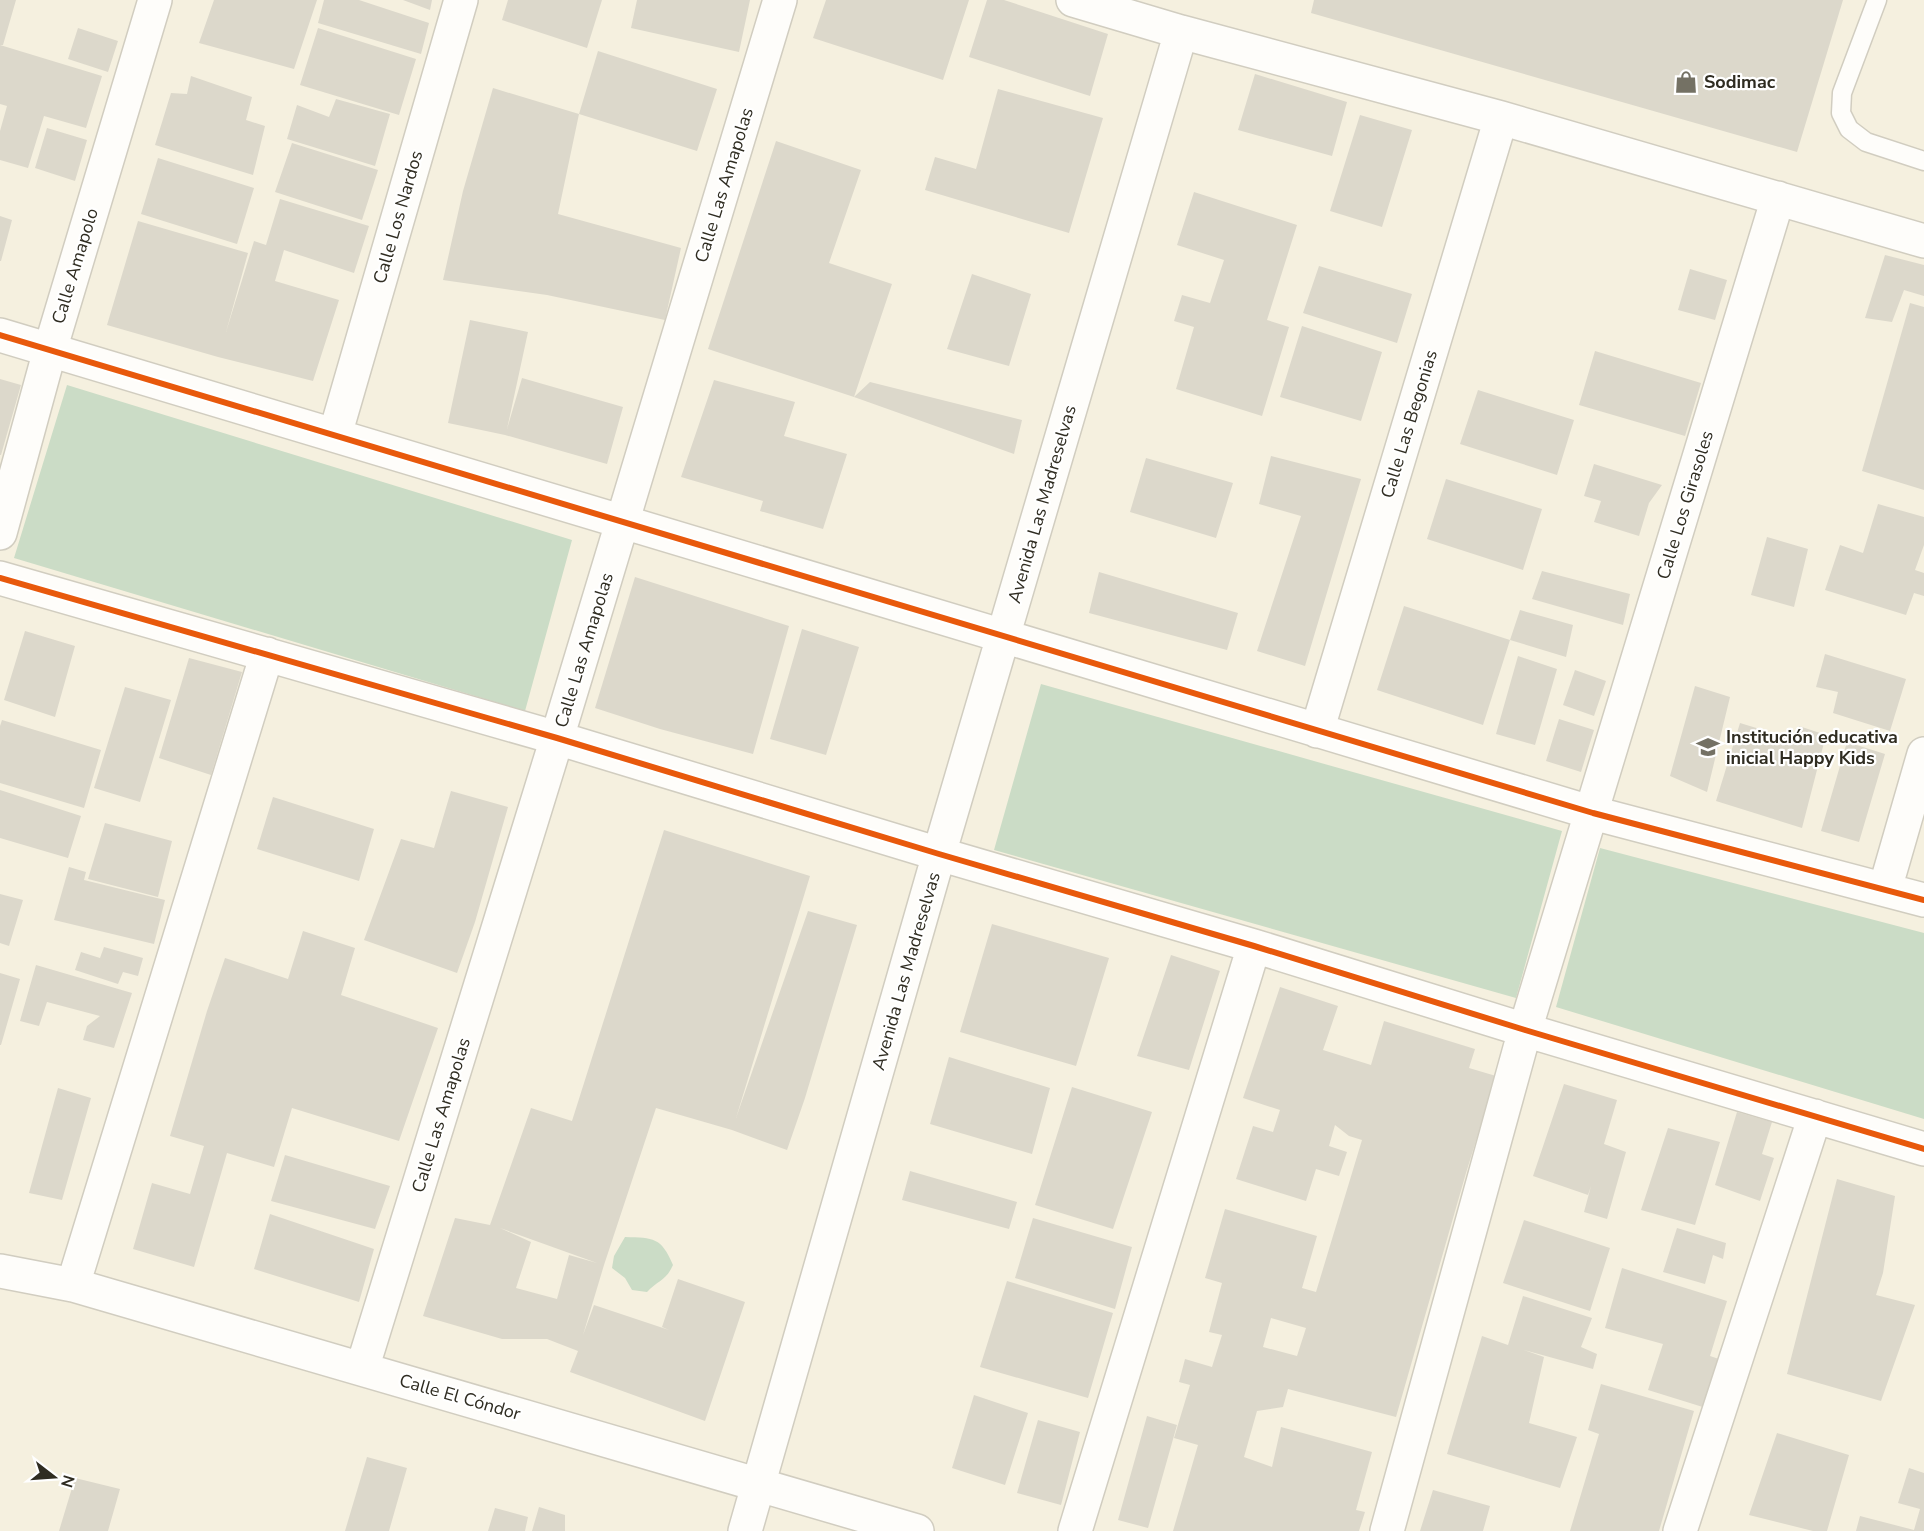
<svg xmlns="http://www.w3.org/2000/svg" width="1924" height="1531" font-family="'Nunito Sans',sans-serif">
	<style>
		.green { fill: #cbdcc6 }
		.building { fill: #dcd8cb; fill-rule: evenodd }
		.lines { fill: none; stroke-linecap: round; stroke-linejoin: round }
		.service-casing { stroke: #d1cdc0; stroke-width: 21 }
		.minor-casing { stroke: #d1cdc0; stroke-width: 36 }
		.service { stroke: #fefdfa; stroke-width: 18 }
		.minor { stroke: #fefdfa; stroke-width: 33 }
		.cycleway-casing { stroke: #fff; stroke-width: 10 }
		.cycleway { stroke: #e8590c; stroke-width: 6 }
		.labels { text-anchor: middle; stroke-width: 4.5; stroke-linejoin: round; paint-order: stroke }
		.poi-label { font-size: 18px; font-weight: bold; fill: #2f2c21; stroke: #fff; text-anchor: start }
		.street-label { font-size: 18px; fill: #2f2c21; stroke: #fff }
	</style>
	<rect width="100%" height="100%" fill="#f5f0df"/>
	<!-- green -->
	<path class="green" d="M 67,385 L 572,540 L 525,711 L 14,558 Z
		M 1041,684 L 1562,831 L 1516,998 L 994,850 Z
		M 1600,848 L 1924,933 L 1924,1119 L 1556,1007 Z
		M 625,1237 C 654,1238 661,1237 673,1265 C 666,1281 658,1280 647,1292 L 632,1290 L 625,1278 L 612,1268 L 614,1256 Z"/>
	<!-- building -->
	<path class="building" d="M 0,0 L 16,0 L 3,45 L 0,45 Z
		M 214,0 L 317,0 L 294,69 L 199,43 Z
		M 324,0 L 359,0 L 429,23 L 421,54 L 318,23 Z
		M 403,0 L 432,0 L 430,10 Z
		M 508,0 L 602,0 L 587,48 L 502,20 Z
		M 637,0 L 750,0 L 739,52 L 631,28 Z
		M 826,0 L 969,0 L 943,80 L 813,38 Z
		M 987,0 L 1004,0 L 1108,34 L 1090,96 L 969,57 Z
		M 1314,0 L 1843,0 L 1797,152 L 1311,13 Z
		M 78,28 L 118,41 L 108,72 L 68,59 Z
		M 318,28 L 416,59 L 399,115 L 300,85 Z
		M 0,45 L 102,76 L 86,128 L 44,116 L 28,168 L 0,160 L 0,131 L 7,106 L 0,104 Z
		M 598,51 L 717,89 L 697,151 L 579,114 L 558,214 L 681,248 L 665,320 L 547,295 L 443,280 L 463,191 L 493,88 L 579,114 Z
		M 1255,74 L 1347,102 L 1332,156 L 1238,130 Z
		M 191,76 L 252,97 L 246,120 L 265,126 L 253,175 L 155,145 L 171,93 L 187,94 Z
		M 998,89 L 1103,118 L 1069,233 L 925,190 L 935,157 L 976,169 Z
		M 336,99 L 390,114 L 375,166 L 287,139 L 297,105 L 329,117 Z
		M 1360,115 L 1412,130 L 1382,227 L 1330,211 Z
		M 47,128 L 87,140 L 75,181 L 35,168 Z
		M 776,141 L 861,170 L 829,263 L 892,284 L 854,397 L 708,349 Z
		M 292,143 L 378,170 L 362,220 L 275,192 Z
		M 158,158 L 254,188 L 237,244 L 141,214 Z
		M 1194,192 L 1297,225 L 1267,320 L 1289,327 L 1262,416 L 1176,389 L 1194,327 L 1174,321 L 1182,295 L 1210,303 L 1224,260 L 1177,245 Z
		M 280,199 L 369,226 L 354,273 L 284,250 L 275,281 L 339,300 L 313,381 L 218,357 L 107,325 L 138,221 L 248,253 L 226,332 L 254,241 L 266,245 Z
		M 0,216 L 12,220 L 1,261 L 0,261 Z
		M 1885,255 L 1924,265 L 1924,296 L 1904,290 L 1892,322 L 1865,318 Z
		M 1319,266 L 1412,294 L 1397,343 L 1303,313 Z
		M 1690,269 L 1727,280 L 1715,320 L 1678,310 Z
		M 972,274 L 1031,294 L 1009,366 L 947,349 Z
		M 1910,303 L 1924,307 L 1924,490 L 1862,471 Z
		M 470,320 L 528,332 L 507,429 L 522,378 L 623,407 L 607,464 L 505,435 L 448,423 Z
		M 1302,326 L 1382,352 L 1361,421 L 1280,397 Z
		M 1595,351 L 1701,383 L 1685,436 L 1579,405 Z
		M 0,379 L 21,385 L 1,455 L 0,455 Z
		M 714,380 L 795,402 L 784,436 L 847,454 L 823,529 L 760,511 L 763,501 L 681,477 Z
		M 870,382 L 1022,420 L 1014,454 L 854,397 Z
		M 1478,390 L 1574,420 L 1557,475 L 1460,444 Z
		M 1271,456 L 1361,479 L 1305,666 L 1257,651 L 1301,516 L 1259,504 Z
		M 1146,458 L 1233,483 L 1216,538 L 1130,512 Z
		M 1594,464 L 1662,485 L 1649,503 L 1639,536 L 1594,522 L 1601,501 L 1584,496 Z
		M 1446,479 L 1542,509 L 1523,570 L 1427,539 Z
		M 1878,504 L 1924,517 L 1924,545 L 1915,570 L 1924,573 L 1924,596 L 1914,593 L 1906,615 L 1825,590 L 1840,545 L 1863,553 Z
		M 1767,537 L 1808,549 L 1794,607 L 1751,595 Z
		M 1542,571 L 1630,594 L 1623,625 L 1532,599 Z
		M 1099,572 L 1238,613 L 1227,650 L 1089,613 Z
		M 635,577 L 789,626 L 753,754 L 660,729 L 595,708 Z
		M 1404,606 L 1510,640 L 1483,725 L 1377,690 Z
		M 1520,610 L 1573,625 L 1566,657 L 1510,640 Z
		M 802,629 L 859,647 L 826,755 L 770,739 Z
		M 25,631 L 75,646 L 55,717 L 4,700 Z
		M 1825,654 L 1906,679 L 1890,731 L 1833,713 L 1838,692 L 1816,687 Z
		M 1518,656 L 1557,669 L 1535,745 L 1496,734 Z
		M 189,658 L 242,672 L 211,775 L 159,758 Z
		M 1575,670 L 1606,681 L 1594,716 L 1563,705 Z
		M 1695,686 L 1730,697 L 1707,792 L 1670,776 Z
		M 125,687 L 171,700 L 140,802 L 94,788 Z
		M 1559,719 L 1594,730 L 1581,772 L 1546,761 Z
		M 2,720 L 101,750 L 84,808 L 0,783 L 0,726 Z
		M 1740,723 L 1795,740 L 1799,726 L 1826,735 L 1802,828 L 1716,801 Z
		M 1847,742 L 1885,754 L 1859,842 L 1821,831 Z
		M 0,790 L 81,816 L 68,858 L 0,838 Z
		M 451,791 L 508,807 L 475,922 L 457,973 L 364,940 L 401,839 L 434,848 Z
		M 273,797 L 374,829 L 359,881 L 257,849 Z
		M 105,823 L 172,841 L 158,897 L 88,879 Z
		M 664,830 L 810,876 L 736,1118 L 808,911 L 857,925 L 805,1098 L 787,1150 L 732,1130 L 656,1108 L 604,1265 L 583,1335 L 594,1305 L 669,1330 L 662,1327 L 678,1279 L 745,1302 L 705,1421 L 570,1372 L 578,1351 L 547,1339 L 502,1339 L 423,1316 L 455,1218 L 490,1225 L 531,1108 L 572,1121 ZM 500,1228 L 597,1263 L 569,1255 L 557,1299 L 516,1288 L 531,1242 Z
		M 69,867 L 86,872 L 84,880 L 165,900 L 154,944 L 54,920 Z
		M 0,894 L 23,900 L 9,946 L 0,943 Z
		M 992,924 L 1109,958 L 1076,1066 L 960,1032 Z
		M 303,931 L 355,948 L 341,995 L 438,1028 L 399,1141 L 292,1108 L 274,1167 L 227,1153 L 194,1267 L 133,1249 L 152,1183 L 190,1194 L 204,1146 L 170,1136 L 207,1011 L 225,958 L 288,979 Z
		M 104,947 L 143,958 L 138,976 L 123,972 L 118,984 L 75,970 L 81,952 L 100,958 Z
		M 1171,955 L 1220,971 L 1189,1070 L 1137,1056 Z
		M 36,965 L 132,993 L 114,1048 L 83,1040 L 87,1026 L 100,1016 L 47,1002 L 39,1026 L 20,1021 Z
		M 0,973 L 20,979 L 1,1045 L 0,1045 Z
		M 1280,987 L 1338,1006 L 1323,1050 L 1371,1065 L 1384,1021 L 1475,1049 L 1469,1068 L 1496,1076 L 1466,1173 L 1396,1417 L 1288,1389 L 1283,1407 L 1257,1411 L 1244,1457 L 1272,1467 L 1281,1427 L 1372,1452 L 1356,1510 L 1365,1512 L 1359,1531 L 1173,1531 L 1198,1445 L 1174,1438 L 1190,1385 L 1179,1382 L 1185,1359 L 1212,1367 L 1222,1335 L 1209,1332 L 1222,1283 L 1205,1278 L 1225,1209 L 1317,1236 L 1302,1288 L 1316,1292 L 1362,1140 L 1349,1136 L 1335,1125 L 1329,1146 L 1347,1152 L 1339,1176 L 1316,1169 L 1306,1201 L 1236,1179 L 1253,1126 L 1273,1132 L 1280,1110 L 1243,1098 ZM 1271,1318 L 1306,1328 L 1297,1356 L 1263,1347 Z
		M 949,1057 L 1050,1088 L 1032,1154 L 930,1124 Z
		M 1564,1084 L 1617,1100 L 1604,1144 L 1626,1152 L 1607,1219 L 1584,1212 L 1591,1186 L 1588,1195 L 1533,1176 Z
		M 1072,1087 L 1152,1112 L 1113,1229 L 1035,1205 Z
		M 58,1088 L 91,1098 L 62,1200 L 29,1193 Z
		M 1737,1112 L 1772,1122 L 1762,1154 L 1774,1158 L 1760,1201 L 1715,1185 Z
		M 1668,1128 L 1720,1142 L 1695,1225 L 1641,1210 Z
		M 285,1155 L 390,1186 L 375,1229 L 271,1201 Z
		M 910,1171 L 1017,1202 L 1009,1229 L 902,1200 Z
		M 1837,1179 L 1895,1196 L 1883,1273 L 1876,1295 L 1915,1305 L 1881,1401 L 1787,1374 Z
		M 270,1214 L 374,1249 L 359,1302 L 254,1269 Z
		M 1033,1218 L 1132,1247 L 1115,1309 L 1015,1278 Z
		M 1524,1220 L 1610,1248 L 1590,1311 L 1503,1283 Z
		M 1677,1228 L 1726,1243 L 1723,1259 L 1713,1255 L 1705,1284 L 1663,1272 Z
		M 1622,1268 L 1727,1301 L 1710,1356 L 1719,1359 L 1706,1408 L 1648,1390 L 1663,1344 L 1605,1328 Z
		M 1007,1281 L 1113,1313 L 1088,1398 L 980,1367 Z
		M 1523,1296 L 1592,1318 L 1581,1347 L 1597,1354 L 1593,1369 L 1524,1350 L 1544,1357 L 1529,1423 L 1577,1437 L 1560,1488 L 1447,1454 L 1482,1336 L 1508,1345 Z
		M 1601,1384 L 1694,1411 L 1659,1531 L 1570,1531 L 1599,1434 L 1588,1430 Z
		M 974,1395 L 1028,1413 L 1005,1485 L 952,1468 Z
		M 1147,1416 L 1177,1425 L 1148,1528 L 1118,1520 Z
		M 1038,1420 L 1080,1432 L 1061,1505 L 1017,1493 Z
		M 1777,1433 L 1849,1455 L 1827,1531 L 1813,1531 L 1749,1515 Z
		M 367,1457 L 407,1468 L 389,1531 L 345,1531 Z
		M 1909,1468 L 1924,1473 L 1924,1531 L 1856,1531 L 1860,1516 L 1914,1530 L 1920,1509 L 1898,1503 Z
		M 75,1478 L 120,1489 L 108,1531 L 59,1531 Z
		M 1433,1490 L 1490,1506 L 1483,1531 L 1420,1531 Z
		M 539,1507 L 565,1515 L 565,1531 L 532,1531 Z
		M 495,1508 L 528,1517 L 525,1531 L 488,1531 Z"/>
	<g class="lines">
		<!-- service casing -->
		<g class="service-casing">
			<path id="service" d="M 1877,0 L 1842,93 L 1841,113 L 1849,129 L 1866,142 L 1924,161"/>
		</g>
		<!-- minor casing -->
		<g class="minor-casing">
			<path id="minor" d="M 1073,0 L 1181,32 L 1501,118 L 1924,241
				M 0,335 L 1593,813 L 1924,900
				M 335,435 L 461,0
				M 0,533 L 50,350 L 155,0
				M 0,578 L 557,738 L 939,854 L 1254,946 L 1525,1030 L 1924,1149
				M 1317,731 L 1501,118
				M 1885,889 L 1924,754
				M 0,1271 L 73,1285 L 917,1531
				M 73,1285 L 267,654
				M 362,1369 L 557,738 L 780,0
				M 745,1531 L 939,854 L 1181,32
				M 1075,1531 L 1254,946
				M 1387,1531 L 1525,1030 L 1778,198
				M 1680,1531 L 1815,1116"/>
		</g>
		<!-- service -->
		<use href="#service" class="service"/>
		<!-- minor -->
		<use href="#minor" class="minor"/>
		<!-- cycleway casing -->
		<g class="cycleway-casing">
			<path id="cycleway" d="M 0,335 L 1593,813 L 1924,900
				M 0,578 L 557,738 L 939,854 L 1254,946 L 1525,1030 L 1924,1149"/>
		</g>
		<!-- cycleway -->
		<use href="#cycleway" class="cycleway"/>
	</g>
	<!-- icons -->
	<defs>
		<g id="shop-bare" transform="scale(1.8)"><path d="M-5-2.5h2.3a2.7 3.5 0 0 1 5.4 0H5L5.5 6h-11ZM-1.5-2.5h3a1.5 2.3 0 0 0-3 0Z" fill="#747164" stroke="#fff" stroke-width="2.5" paint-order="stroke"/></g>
		<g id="school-bare" transform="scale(1.8)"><path d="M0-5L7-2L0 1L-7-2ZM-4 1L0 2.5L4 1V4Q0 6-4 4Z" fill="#747164" stroke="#fff" stroke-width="2.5" paint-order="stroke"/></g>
	</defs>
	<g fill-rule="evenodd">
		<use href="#shop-bare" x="1686" y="82"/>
		<use href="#school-bare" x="1708" y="747"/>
	</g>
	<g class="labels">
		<!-- poi labels -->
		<g class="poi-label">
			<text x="1704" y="88">Sodimac</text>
			<text x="1726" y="743">Institución educativa<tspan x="1726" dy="21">inicial Happy Kids</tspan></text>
		</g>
		<!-- street labels -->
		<g class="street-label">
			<text transform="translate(724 185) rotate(-73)" y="6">Calle Las Amapolas</text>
			<text transform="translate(398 217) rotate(-74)" y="6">Calle Los Nardos</text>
			<text transform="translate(75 266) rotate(-73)" y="6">Calle Amapolo</text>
			<text transform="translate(1409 424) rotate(-73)" y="6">Calle Las Begonias</text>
			<text transform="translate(1042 504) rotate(-74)" y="6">Avenida Las Madreselvas</text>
			<text transform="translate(1685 505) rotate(-73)" y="6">Calle Los Girasoles</text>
			<text transform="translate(584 650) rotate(-73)" y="6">Calle Las Amapolas</text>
			<text transform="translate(906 971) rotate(-74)" y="6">Avenida Las Madreselvas</text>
			<text transform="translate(441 1115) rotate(-73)" y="6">Calle Las Amapolas</text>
			<text transform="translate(460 1397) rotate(16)" y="6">Calle El Cóndor</text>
		</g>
	</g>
	<!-- north arrow -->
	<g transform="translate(54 1477) rotate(107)" stroke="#ffffff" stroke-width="4.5" paint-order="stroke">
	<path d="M0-4.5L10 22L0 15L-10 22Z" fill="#2f2c21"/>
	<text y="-9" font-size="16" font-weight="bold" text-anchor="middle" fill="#2f2c21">N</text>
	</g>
</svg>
